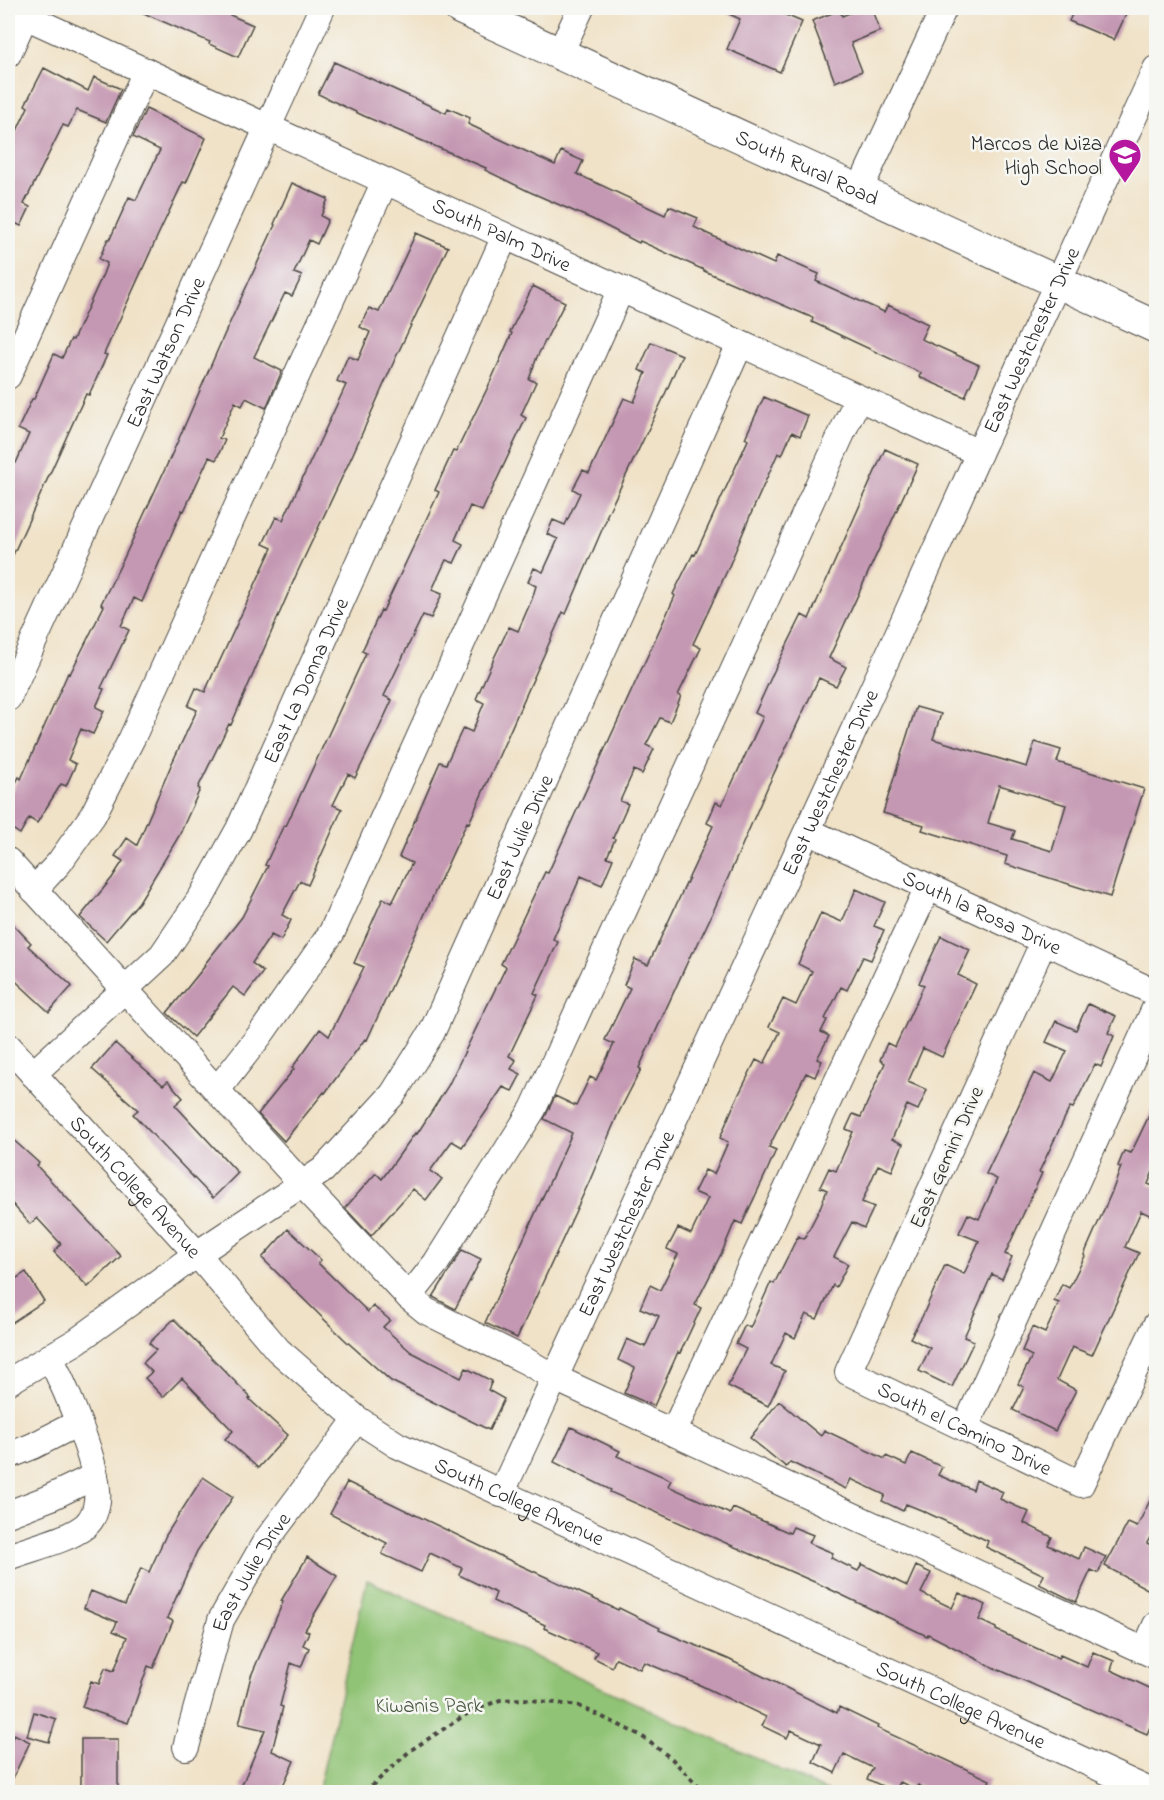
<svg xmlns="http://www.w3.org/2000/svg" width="1164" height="1800" font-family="'Indie Flower',sans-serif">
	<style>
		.green { fill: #90c374; stroke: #5e7750; stroke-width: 1.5 }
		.building { fill: #c498b2; fill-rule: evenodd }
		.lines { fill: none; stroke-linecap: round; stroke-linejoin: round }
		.minor-casing { stroke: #494642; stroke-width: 28 }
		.major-casing { stroke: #494642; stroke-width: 34 }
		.path { stroke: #494642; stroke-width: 4; stroke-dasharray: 4.5 4.5; stroke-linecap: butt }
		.minor { stroke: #fff; stroke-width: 26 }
		.major { stroke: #fff; stroke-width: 32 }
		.labels { text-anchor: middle; stroke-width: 5; stroke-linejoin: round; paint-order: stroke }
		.poi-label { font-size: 21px; fill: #2b2b2b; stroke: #f6f6f2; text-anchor: end }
		.street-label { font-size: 21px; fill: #2b2b2b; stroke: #f6f6f2 }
		.park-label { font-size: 21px; fill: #495941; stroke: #f6f6f2 }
	</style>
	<rect width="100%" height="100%" fill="#f6f6f2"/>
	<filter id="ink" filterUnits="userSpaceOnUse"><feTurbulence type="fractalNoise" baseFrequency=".0167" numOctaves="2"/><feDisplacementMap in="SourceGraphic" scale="12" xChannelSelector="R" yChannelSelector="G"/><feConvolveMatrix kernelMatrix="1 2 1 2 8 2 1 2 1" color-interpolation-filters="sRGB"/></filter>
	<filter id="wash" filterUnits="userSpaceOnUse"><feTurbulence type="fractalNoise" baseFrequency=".008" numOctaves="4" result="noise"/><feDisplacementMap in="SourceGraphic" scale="24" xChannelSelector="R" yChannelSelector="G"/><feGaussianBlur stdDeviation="1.35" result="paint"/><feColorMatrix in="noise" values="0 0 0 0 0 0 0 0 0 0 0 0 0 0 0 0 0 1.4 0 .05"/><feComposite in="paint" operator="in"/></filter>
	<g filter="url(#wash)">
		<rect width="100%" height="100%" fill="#f0e2c7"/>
		<!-- green -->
		<path class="green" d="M 367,1580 L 829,1792 L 318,1792 Z"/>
		<g id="blocks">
			<!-- building -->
			<path class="building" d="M 132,8 L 214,8 L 253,25 L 238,57 L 209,44 L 210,42 Z
				M 716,8 L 769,8 L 802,22 L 780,72 L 727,49 L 740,19 Z
				M 863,8 L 871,8 L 880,31 L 851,43 L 862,71 L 835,82 L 812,21 L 840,10 L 842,16 Z
				M 1075,8 L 1129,8 L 1114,40 L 1069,21 Z
				M 334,62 L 446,113 L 448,108 L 470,118 L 468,124 L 555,165 L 561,151 L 583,161 L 577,174 L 665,215 L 669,206 L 698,218 L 694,227 L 708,234 L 774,264 L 777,256 L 819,274 L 816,281 L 884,312 L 888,305 L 928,324 L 921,339 L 979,365 L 965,397 L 919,377 L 921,373 L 812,322 L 813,318 L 704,271 L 704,270 L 640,241 L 639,243 L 594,220 L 530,192 L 485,170 L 486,168 L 364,116 L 318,94 Z
				M 44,68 L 88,91 L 94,77 L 121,89 L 106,122 L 77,110 L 68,127 L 63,125 L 24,204 L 30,207 L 21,226 L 15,223 L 8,239 L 8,150 L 28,107 L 25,105 Z
				M 146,109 L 206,138 L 186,183 L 183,182 L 158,235 L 104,354 L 107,355 L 89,395 L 86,394 L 8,566 L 8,459 L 16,463 L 29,434 L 18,429 L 32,399 L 34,399 L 54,354 L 62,358 L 71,339 L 73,340 L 103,274 L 107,263 L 99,259 L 108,239 L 110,239 L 129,197 L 136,200 L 160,150 L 133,137 Z
				M 292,183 L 328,199 L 321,216 L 328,220 L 317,244 L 309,240 L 294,273 L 302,276 L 292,296 L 285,293 L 254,357 L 282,371 L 266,408 L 246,398 L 242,406 L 235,402 L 219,438 L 225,440 L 216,460 L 209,457 L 184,511 L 182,510 L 142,602 L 134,598 L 121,626 L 129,630 L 101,688 L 104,689 L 96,707 L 104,711 L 93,734 L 81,729 L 68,760 L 76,764 L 66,786 L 61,784 L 37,823 L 29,818 L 20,834 L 8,826 L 8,797 L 19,777 L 21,779 L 68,673 L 70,674 L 104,606 L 101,604 L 124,558 L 177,443 L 225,333 L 275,225 L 274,224 Z
				M 416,233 L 448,247 L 396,357 L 352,456 L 297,573 L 231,725 L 229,724 L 198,788 L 200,789 L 179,836 L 139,902 L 106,941 L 80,917 L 112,878 L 123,861 L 115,856 L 127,838 L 137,845 L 172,763 L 197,710 L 188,706 L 196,688 L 205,692 L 216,667 L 217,667 L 272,548 L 263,544 L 276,517 L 283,520 L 346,385 L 337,381 L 348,356 L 358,360 L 370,332 L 360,327 L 369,308 L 379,312 Z
				M 533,286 L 565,302 L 537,357 L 529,379 L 536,382 L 521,415 L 526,418 L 482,511 L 470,506 L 455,540 L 463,544 L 454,563 L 446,560 L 432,590 L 442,594 L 431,618 L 423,615 L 384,696 L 392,700 L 376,735 L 355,778 L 348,774 L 333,805 L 342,809 L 308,885 L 300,881 L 282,915 L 291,920 L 281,940 L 271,935 L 252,963 L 263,972 L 245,996 L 233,987 L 193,1037 L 167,1013 L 205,966 L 204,965 L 242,917 L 268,866 L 265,865 L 284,825 L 286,826 L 366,653 L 362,651 L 381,610 L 383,611 L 439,492 L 435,490 L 453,451 L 456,452 L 488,387 L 512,333 L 510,332 Z
				M 651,342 L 682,355 L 662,401 L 606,517 L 607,518 L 566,614 L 563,612 L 469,823 L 467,822 L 367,1040 L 365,1039 L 325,1093 L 324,1092 L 284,1141 L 258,1114 L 294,1069 L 292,1068 L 320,1029 L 329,1036 L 364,967 L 354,963 L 383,898 L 392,903 L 412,863 L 399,857 L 440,762 L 446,764 L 463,728 L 472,732 L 484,703 L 476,699 L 494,658 L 509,627 L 518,631 L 532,599 L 536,586 L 528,582 L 534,568 L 543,572 L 558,539 L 547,534 L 553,520 L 565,525 L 580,493 L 573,489 L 583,470 L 589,473 L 624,398 L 634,402 L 646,373 L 639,370 Z
				M 764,397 L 808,416 L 800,436 L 792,432 L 782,455 L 778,453 L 750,516 L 727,571 L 693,644 L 701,648 L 678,695 L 681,696 L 670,722 L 660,718 L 646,745 L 654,749 L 642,774 L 634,770 L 620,801 L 628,804 L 613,838 L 615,839 L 607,857 L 613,859 L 602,885 L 581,876 L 553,939 L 558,942 L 534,993 L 538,995 L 509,1056 L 516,1060 L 511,1069 L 521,1074 L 512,1091 L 503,1087 L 462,1147 L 452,1141 L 430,1171 L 442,1179 L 426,1200 L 413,1189 L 371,1236 L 345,1208 L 376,1173 L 382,1179 L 415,1133 L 417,1134 L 448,1086 L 506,967 L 501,964 L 545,872 L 548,873 L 675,596 L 673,594 L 693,554 L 695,555 L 748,440 L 745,438 Z
				M 885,449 L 918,464 L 829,658 L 846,667 L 836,686 L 819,678 L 768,786 L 713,912 L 694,952 L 692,952 L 639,1068 L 641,1069 L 618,1114 L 590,1180 L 517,1338 L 485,1323 L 572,1133 L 544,1119 L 555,1096 L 576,1106 L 590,1077 L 596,1080 L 614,1044 L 605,1040 L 630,988 L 624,985 L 635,959 L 648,965 L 713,826 L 707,823 L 716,802 L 722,805 L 763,717 L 755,713 L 774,671 L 802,615 L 809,619 Z
				M 916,707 L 941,714 L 933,739 L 1027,767 L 1035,742 L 1061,750 L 1057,762 L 1144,789 L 1110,897 L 1005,864 L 1007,856 L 922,830 L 924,825 L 883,813 ZM 999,785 L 1066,805 L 1052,851 L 1012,839 L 1015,831 L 988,823 Z
				M 856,889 L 885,902 L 874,926 L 884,930 L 871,960 L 863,957 L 847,990 L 841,987 L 825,1019 L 827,1020 L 821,1032 L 829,1036 L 817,1059 L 822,1061 L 815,1077 L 806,1073 L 769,1147 L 776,1150 L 766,1173 L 742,1224 L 735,1221 L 723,1250 L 695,1305 L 701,1308 L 680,1353 L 678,1352 L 654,1406 L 624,1393 L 635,1368 L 618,1360 L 627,1339 L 645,1347 L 659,1316 L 640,1308 L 650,1285 L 660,1290 L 678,1254 L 667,1249 L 678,1228 L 691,1234 L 708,1198 L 694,1192 L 705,1170 L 714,1174 L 728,1142 L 720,1138 L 735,1102 L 756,1060 L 764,1064 L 780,1032 L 769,1027 L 783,999 L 796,1005 L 812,971 L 798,964 L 821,913 L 842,922 Z
				M 8,919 L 31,943 L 28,946 L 72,986 L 49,1012 L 8,974 Z
				M 941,936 L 970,950 L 958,975 L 976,984 L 942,1057 L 923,1048 L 908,1082 L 927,1090 L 918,1110 L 907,1105 L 892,1139 L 903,1144 L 892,1171 L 878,1165 L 862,1202 L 874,1207 L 864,1228 L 852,1222 L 834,1257 L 848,1264 L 836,1287 L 833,1285 L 817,1319 L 806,1314 L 795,1338 L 786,1333 L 771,1365 L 785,1371 L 768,1406 L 728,1386 L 746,1349 L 736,1344 L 745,1325 L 750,1328 L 771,1282 L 774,1284 L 798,1236 L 804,1239 L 820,1208 L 827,1190 L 820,1187 L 829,1168 L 836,1171 L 853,1132 L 846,1129 L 853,1114 L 861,1117 L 885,1063 L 880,1060 L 887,1043 L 895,1047 L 924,985 L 919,983 Z
				M 1088,1004 L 1116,1016 L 1108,1033 L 1114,1036 L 1101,1067 L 1095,1064 L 1073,1108 L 1070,1107 L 1039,1172 L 1042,1173 L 1005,1254 L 1012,1257 L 1002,1279 L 992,1274 L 964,1337 L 974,1341 L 952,1387 L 919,1371 L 930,1348 L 910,1338 L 922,1317 L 945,1265 L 964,1274 L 979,1241 L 959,1233 L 968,1214 L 979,1219 L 997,1179 L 986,1174 L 1034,1073 L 1052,1082 L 1067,1051 L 1046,1042 L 1056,1021 L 1076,1030 Z
				M 115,1043 L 163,1085 L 168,1081 L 183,1098 L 175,1105 L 238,1173 L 213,1198 L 133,1114 L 138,1110 L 92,1069 Z
				M 1156,1101 L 1156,1164 L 1148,1184 L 1156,1187 L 1156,1218 L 1141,1211 L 1125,1247 L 1139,1253 L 1092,1355 L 1072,1347 L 1057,1380 L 1076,1390 L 1055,1431 L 1013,1410 L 1024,1387 L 1018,1384 L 1032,1356 L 1022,1351 L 1032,1327 L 1045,1333 L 1059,1303 L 1054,1301 L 1062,1284 L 1069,1288 L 1085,1256 L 1084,1255 L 1113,1189 L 1121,1167 L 1118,1166 L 1124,1151 L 1131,1153 Z
				M 8,1135 L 39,1163 L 37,1166 L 121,1256 L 88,1287 L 54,1252 L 61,1244 L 37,1218 L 30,1224 L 8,1199 Z
				M 288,1229 L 321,1260 L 318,1263 L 368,1312 L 373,1306 L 390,1320 L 383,1327 L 411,1352 L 461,1378 L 466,1368 L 492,1381 L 488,1390 L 504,1399 L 489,1430 L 391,1381 L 344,1339 L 262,1258 Z
				M 462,1250 L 481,1259 L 455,1309 L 433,1297 Z
				M 26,1272 L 44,1301 L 8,1325 L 8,1284 Z
				M 174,1319 L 251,1398 L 249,1399 L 288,1435 L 258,1468 L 225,1439 L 233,1431 L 182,1378 L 163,1397 L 145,1378 L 152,1372 L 143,1363 L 156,1350 L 149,1343 Z
				M 779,1401 L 821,1436 L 824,1430 L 885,1459 L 886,1456 L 906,1465 L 912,1453 L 942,1467 L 938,1475 L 973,1490 L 976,1480 L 1003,1492 L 1000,1499 L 1029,1512 L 1024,1523 L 1052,1537 L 1048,1545 L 1079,1559 L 1084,1547 L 1106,1557 L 1098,1573 L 1091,1570 L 1076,1602 L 1039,1584 L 1044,1575 L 986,1547 L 988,1541 L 921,1510 L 906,1504 L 903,1511 L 882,1501 L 885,1495 L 851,1479 L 846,1489 L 790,1462 L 786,1467 L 750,1438 Z
				M 571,1427 L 620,1451 L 617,1456 L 671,1480 L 668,1486 L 730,1514 L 733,1508 L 790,1533 L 793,1527 L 813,1535 L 809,1543 L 833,1553 L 831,1558 L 858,1571 L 862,1564 L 907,1586 L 916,1566 L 931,1573 L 921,1593 L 952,1608 L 959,1593 L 986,1605 L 979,1620 L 996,1628 L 996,1630 L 1058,1658 L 1060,1655 L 1087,1667 L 1093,1652 L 1114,1661 L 1111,1670 L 1156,1691 L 1156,1713 L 1147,1734 L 990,1666 L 928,1634 L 927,1636 L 819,1584 L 610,1492 L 611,1490 L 554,1462 Z
				M 203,1477 L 233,1497 L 197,1551 L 167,1618 L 173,1621 L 153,1668 L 148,1666 L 128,1723 L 82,1707 L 91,1681 L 99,1684 L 105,1668 L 114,1671 L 127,1637 L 113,1631 L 117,1622 L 84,1608 L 91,1591 L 125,1605 L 141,1568 L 149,1572 L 166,1535 Z
				M 347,1482 L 511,1561 L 618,1610 L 619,1608 L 660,1628 L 659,1630 L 728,1659 L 837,1713 L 839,1707 L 878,1726 L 877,1728 L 990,1780 L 984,1792 L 932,1792 L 918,1785 L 916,1789 L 900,1782 L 895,1792 L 867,1779 L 873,1768 L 844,1754 L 835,1773 L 813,1762 L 821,1744 L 791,1730 L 787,1738 L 762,1726 L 766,1717 L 702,1686 L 644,1662 L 640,1669 L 616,1658 L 612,1667 L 594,1658 L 597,1652 L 544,1628 L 545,1625 L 493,1601 L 496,1593 L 459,1575 L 462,1568 L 430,1553 L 421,1572 L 382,1554 L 387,1543 L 330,1514 Z
				M 1156,1488 L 1156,1526 L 1147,1543 L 1156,1548 L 1156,1576 L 1149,1590 L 1105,1566 L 1128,1523 L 1137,1527 Z
				M 307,1557 L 337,1576 L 305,1630 L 309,1632 L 303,1645 L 309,1648 L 301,1667 L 291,1663 L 280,1706 L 283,1707 L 272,1751 L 294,1761 L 280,1792 L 254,1792 L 241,1787 L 265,1730 L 239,1724 L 251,1676 L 283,1602 L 281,1601 Z
				M 34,1712 L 56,1719 L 49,1742 L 27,1736 Z
				M 14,1734 L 30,1742 L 8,1788 L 8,1748 Z
				M 81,1739 L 118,1739 L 118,1790 L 81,1791 Z"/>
		</g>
	</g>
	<g filter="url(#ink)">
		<use href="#blocks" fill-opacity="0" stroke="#494642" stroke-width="1.5"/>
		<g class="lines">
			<!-- minor casing -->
			<g class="minor-casing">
				<g id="minor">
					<path d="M 560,53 L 581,8"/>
					<path id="s1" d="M 8,54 L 25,16 L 979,453"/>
					<path d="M 859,191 L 944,8"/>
					<path d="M 8,376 L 146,71"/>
					<path id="s2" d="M 8,698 L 322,8"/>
					<path id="s3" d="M 808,831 L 1156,993"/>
					<path d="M 8,861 L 302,1184 L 409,1297 L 426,1311 L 526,1361 L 555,1378 L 1156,1656"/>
					<path d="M 34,890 L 59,863 L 93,815 L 132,738 L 385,181"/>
					<path id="s4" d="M 1044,941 L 848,1372 L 1081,1484 L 1156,1325"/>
					<path id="s5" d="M 8,1046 L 197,1254 L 278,1350 L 357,1419 L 397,1445 L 1152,1792"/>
					<path id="s6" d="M 33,1074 L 162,955 L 202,896 L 239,829 L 505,236"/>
					<path d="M 217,1090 L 260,1035 L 332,932 L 621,289"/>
					<path d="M 409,1297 L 436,1263 L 533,1109 L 858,398"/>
					<path id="s7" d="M 8,1382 L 77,1341 L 197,1254 L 323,1170 L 393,1094 L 432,1032 L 740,344"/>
					<path d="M 965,1428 L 1156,1006"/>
					<path d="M 673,1433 L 928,887"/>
					<path d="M 8,1456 L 33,1446 L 78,1423"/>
					<path id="s8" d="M 501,1494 L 888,656 L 979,453 L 1156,69"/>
					<path d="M 8,1514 L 49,1498 L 95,1476"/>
					<path d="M 8,1557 C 30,1548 66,1541 85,1526 C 92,1520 96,1510 97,1501 C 101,1469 65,1387 50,1357"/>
					<path d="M 1145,1650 L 1156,1625"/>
					<path id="s9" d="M 186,1747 L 221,1620 L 266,1541 L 357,1419"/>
				</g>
			</g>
			<!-- major casing -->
			<g class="major-casing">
				<g id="major">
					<path id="s10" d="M 460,8 L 1156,327"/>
				</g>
			</g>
			<!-- path -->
			<path class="path" d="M 365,1792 L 411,1750 L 470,1712 L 500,1700 L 524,1699 L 579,1706 L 640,1735 L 672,1759 L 704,1792"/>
			<!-- minor -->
			<use href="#minor" class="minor"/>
			<!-- major -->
			<use href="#major" class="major"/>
		</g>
	</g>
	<!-- icons -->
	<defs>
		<g id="school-pin" transform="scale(1.725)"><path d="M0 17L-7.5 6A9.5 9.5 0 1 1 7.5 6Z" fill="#b5179e" stroke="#f6f6f2"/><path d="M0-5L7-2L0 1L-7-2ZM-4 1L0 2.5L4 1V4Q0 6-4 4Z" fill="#fff"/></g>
	</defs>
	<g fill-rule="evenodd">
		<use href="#school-pin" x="1125" y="155"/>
	</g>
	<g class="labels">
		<!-- poi labels -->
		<g class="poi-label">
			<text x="1102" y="150">Marcos de Niza<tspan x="1102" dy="24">High School</tspan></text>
		</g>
		<!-- street labels -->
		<g class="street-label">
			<text dy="7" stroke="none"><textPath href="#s10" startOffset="382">South Rural Road</textPath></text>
			<text dy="7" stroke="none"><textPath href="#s1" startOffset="566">South Palm Drive</textPath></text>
			<text dy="7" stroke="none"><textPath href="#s8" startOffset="1270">East Westchester Drive</textPath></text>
			<text dy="7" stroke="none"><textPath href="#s2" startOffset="380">East Watson Drive</textPath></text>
			<text dy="7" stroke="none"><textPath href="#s6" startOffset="486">East La Donna Drive</textPath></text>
			<text dy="7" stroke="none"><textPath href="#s8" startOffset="784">East Westchester Drive</textPath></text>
			<text dy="7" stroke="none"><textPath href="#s7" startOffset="770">East Julie Drive</textPath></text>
			<text dy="7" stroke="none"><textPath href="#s3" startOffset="192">South la Rosa Drive</textPath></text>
			<text transform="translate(946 1157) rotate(-66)" y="7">East Gemini Drive</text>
			<text dy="7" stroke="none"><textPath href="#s5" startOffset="190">South College Avenue</textPath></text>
			<text dy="7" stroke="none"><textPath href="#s8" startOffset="298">East Westchester Drive</textPath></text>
			<text dy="7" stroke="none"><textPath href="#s4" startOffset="603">South el Camino Drive</textPath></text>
			<text dy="7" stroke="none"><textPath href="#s5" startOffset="694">South College Avenue</textPath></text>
			<text dy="7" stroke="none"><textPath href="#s9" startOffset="188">East Julie Drive</textPath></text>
			<text dy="7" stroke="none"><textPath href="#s5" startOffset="1180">South College Avenue</textPath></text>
		</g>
		<!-- park labels -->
		<g class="park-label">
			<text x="429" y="1712">Kiwanis Park</text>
		</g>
	</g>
	<!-- margin -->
	<rect width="1164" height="1800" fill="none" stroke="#f6f6f2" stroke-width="30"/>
</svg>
